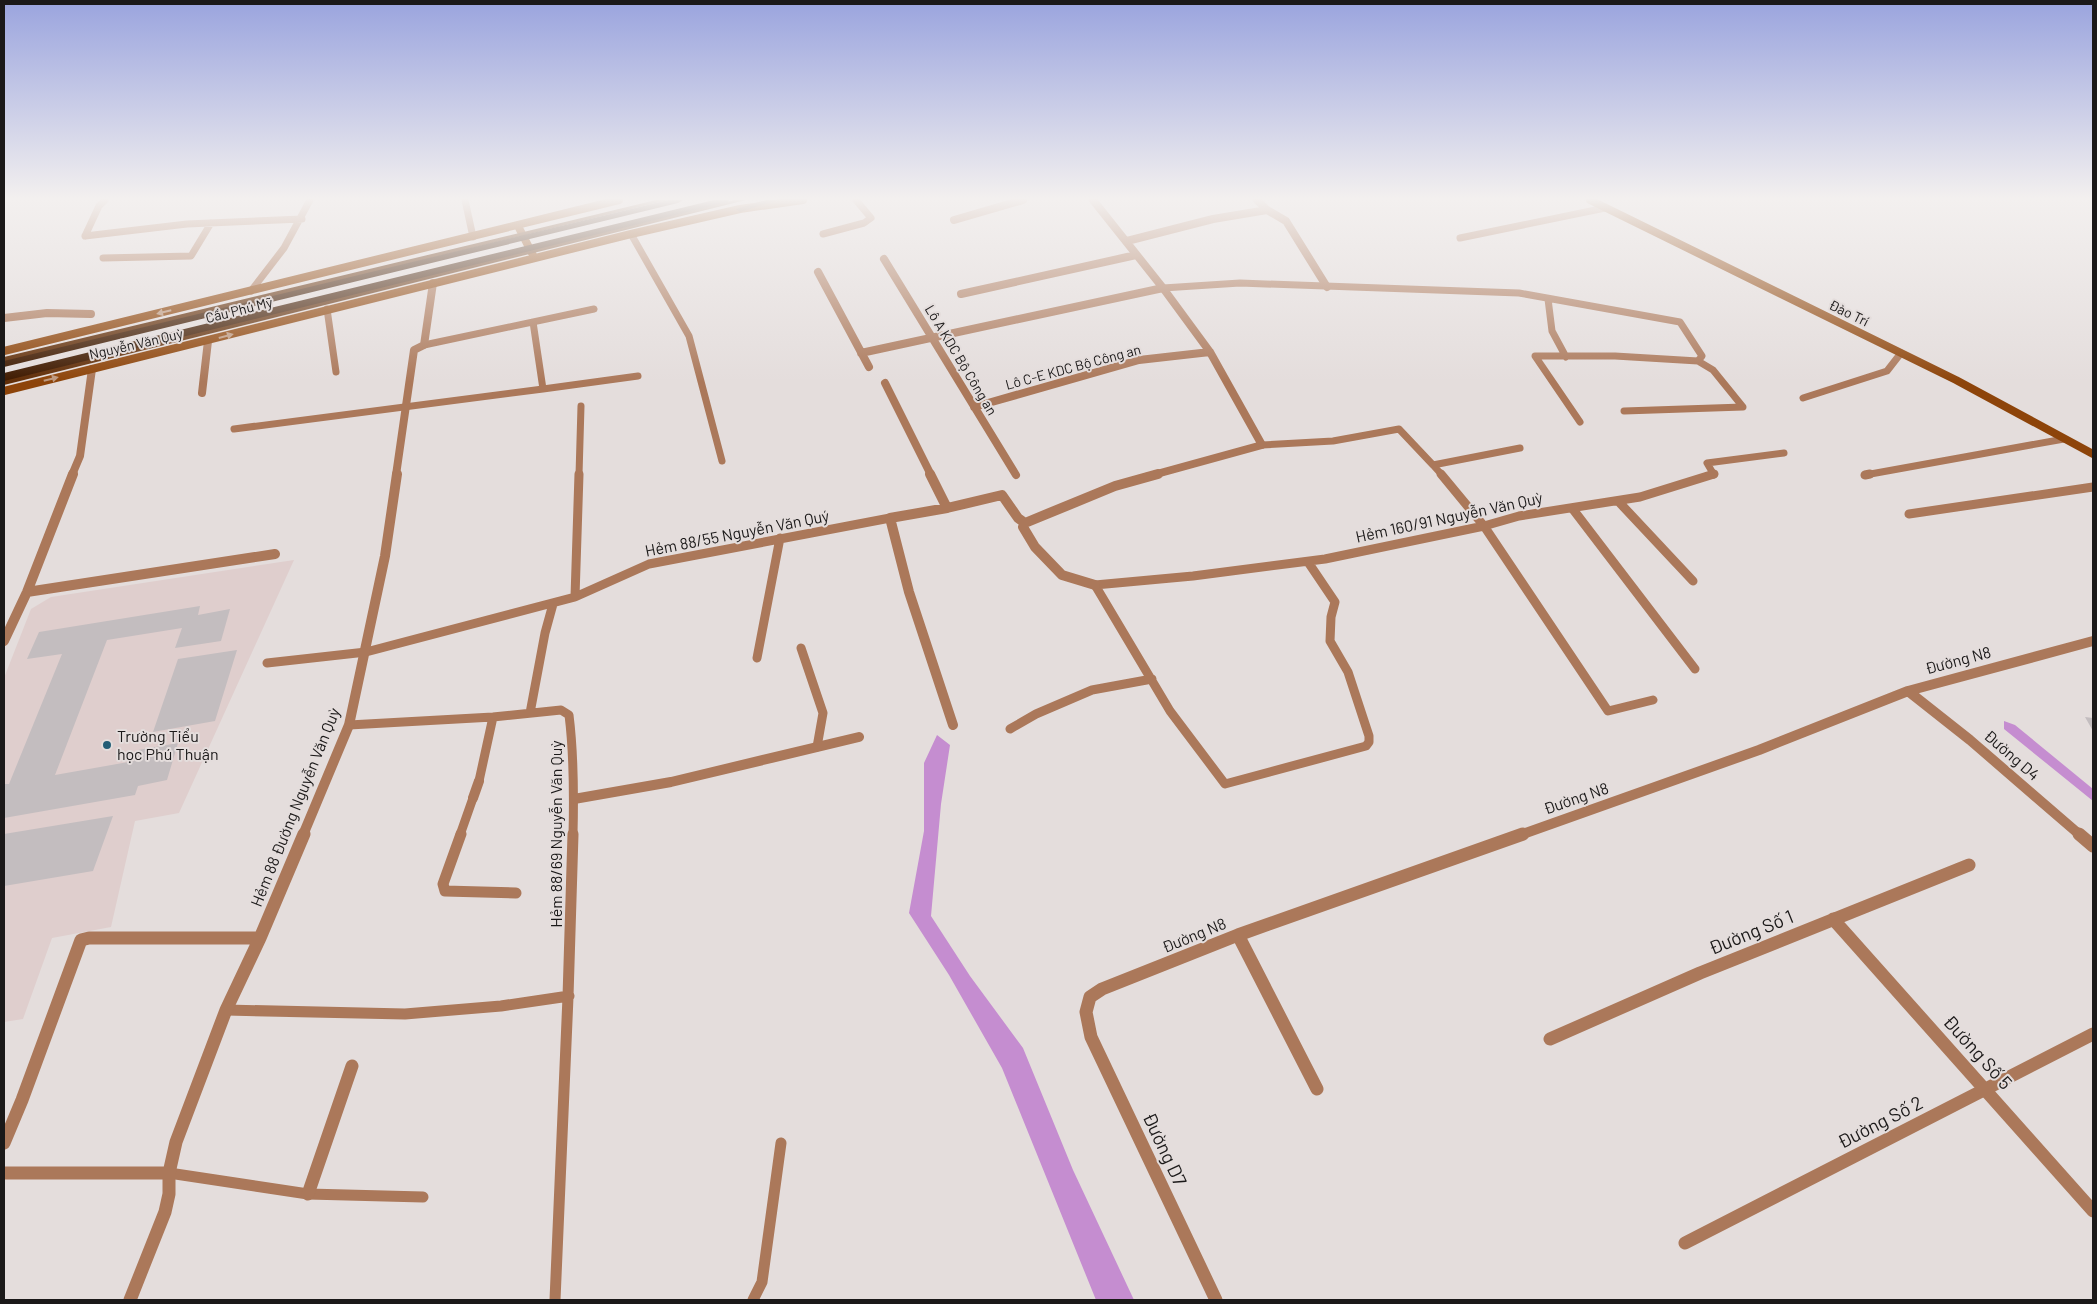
<svg xmlns="http://www.w3.org/2000/svg" width="2097" height="1304" font-family="Barlow,sans-serif">
	<style>
		.built { fill: #dfcecd }
		.water { fill: #c58dd0 }
		.building { fill: #c3bdbf }
		.lines { fill: none; stroke-linecap: round; stroke-linejoin: round }
		.lane-far2 { stroke: #ab785a; stroke-width: 7 }
		.lane-far1 { stroke: #ab785a; stroke-width: 9 }
		.lane { stroke: #ab785a; stroke-width: 11 }
		.street-far2 { stroke: #ab785a; stroke-width: 8 }
		.street-far1 { stroke: #ab785a; stroke-width: 10 }
		.street { stroke: #ab785a; stroke-width: 13 }
		.secondary { stroke: #8d440a; stroke-width: 8 }
		.primary { fill: #612e08; fill-rule: evenodd }
		.highway { fill: #3f1a00; fill-rule: evenodd }
		.oneway { fill: #bd987e }
		.poi-dot { fill: #235d76; stroke: #e4dddc; stroke-width: 2 }
		.labels { text-anchor: middle; stroke-width: 4; stroke-linejoin: round; paint-order: stroke }
		.far-street-label { font-size: 14px; fill: #1b1919; stroke: #e4dddc }
		.street-label { font-size: 16px; fill: #1b1919; stroke: #e4dddc }
		.poi-label { font-size: 16px; fill: #1b1919; stroke: #e4dddc; text-anchor: start }
		.near-street-label { font-size: 19px; fill: #1b1919; stroke: #e4dddc }
	</style>
	<rect width="100%" height="100%" fill="#e4dddc"/>
	<!-- built -->
	<path class="built" d="M 294,560 L 179,813 L 135,821 L 111,927 L 52,938 L 23,1019 L 4,1022 L 4,678 L 31,609 L 51,597 Z"/>
	<!-- water -->
	<path class="water" d="M 2004,721 L 2015,725 L 2093,789 L 2093,801 L 2004,729 Z
		M 937,735 L 950,745 L 941,804 L 931,916 L 970,976 L 1023,1048 L 1073,1170 L 1134,1300 L 1096,1300 L 1002,1068 L 949,975 L 909,913 L 924,831 L 924,763 Z"/>
	<!-- building -->
	<path class="building" d="M 200,606 L 198,615 L 230,609 L 221,641 L 175,648 L 182,628 L 107,640 L 55,775 L 134,761 L 138,750 L 178,743 L 167,780 L 138,786 L 135,795 L 4,818 L 4,784 L 9,784 L 62,654 L 27,659 L 39,632 Z
		M 237,650 L 215,721 L 153,732 L 178,659 Z
		M 2085,717 L 2093,718 L 2093,731 Z
		M 113,816 L 93,871 L 4,886 L 4,834 Z"/>
	<g class="lines">
		<!-- lane-far2 -->
		<path class="lane-far2" d="M 465,200 L 473,237
			M 631,234 L 689,336 L 722,461
			M 823,234 L 864,223 L 871,218 L 856,200
			M 85,236 L 187,224 L 302,219
			M 85,236 L 99,206 L 105,200
			M 1460,238 L 1605,208
			M 103,258 L 191,256 L 211,223
			M 1163,288 L 1240,283 L 1519,293 L 1680,322 L 1702,356 L 1698,361 L 1615,356 L 1535,356 L 1580,422
			M 251,291 L 284,248 L 310,200
			M 1548,299 L 1552,331 L 1566,357
			M 327,309 L 336,372
			M 533,322 L 543,389 L 638,376
			M 424,345 L 594,309
			M 1803,398 L 1887,371 L 1901,353
			M 1624,411 L 1743,407 L 1713,370 L 1698,361
			M 234,429 L 543,389
			M 1262,445 L 1333,441 L 1399,429 L 1433,465 L 1520,448
			M 1433,465 L 1442,475
			M 579,475 L 581,406
			M 1714,475 L 1707,463 L 1784,453
			M 1865,475 L 2064,439"/>
		<!-- lane-far1 -->
		<path class="lane-far1" d="M 579,474 L 575,597 L 649,564 L 890,518
			M 1441,474 L 1484,526 L 1608,711 L 1653,700
			M 1865,475 L 1870,474
			M 1618,501 L 1693,581
			M 1572,508 L 1695,669
			M 1909,514 L 2093,487
			M 1308,562 L 1335,602 L 1331,617 L 1330,641 L 1348,672 L 1369,736 L 1369,742 L 1366,746 L 1225,784 L 1170,711 L 1095,585 L 1193,576 L 1325,559 L 1484,526 L 1519,516 L 1640,497 L 1714,474
			M 801,648 L 823,713 L 817,747
			M 757,658 L 780,538
			M 267,663 L 366,652 L 575,597
			M 530,713 L 545,633 L 553,604
			M 349,725 L 493,717 L 561,710 L 569,715 C 574,755 574,795 573,835
			M 1010,729 L 1036,714 L 1092,690 L 1152,679
			M 479,781 L 493,717
			M 460,835 L 473,798"/>
		<!-- lane -->
		<path class="lane" d="M 461,834 L 443,884 L 445,891 L 516,893
			M 226,1010 L 405,1014 L 501,1006 L 569,996
			M 169,1173 L 308,1194 L 423,1197
			M 555,1300 L 568,997 L 573,834
			M 753,1300 L 762,1282 L 781,1143"/>
		<!-- street-far2 -->
		<path class="street-far2" d="M 1093,200 L 1163,288 L 1210,352 L 1262,445 L 1153,475
			M 1257,200 L 1267,210 L 1286,221 L 1327,287
			M 954,220 L 1023,200
			M 1127,241 L 1213,219 L 1267,210
			M 884,259 L 1016,475
			M 818,272 L 869,367
			M 961,294 L 1136,255
			M 4,318 L 47,313 L 91,314
			M 861,353 L 1163,288
			M 885,383 L 931,475
			M 202,393 L 208,341
			M 974,407 L 1139,360 L 1210,352
			M 72,475 L 80,456 L 92,369
			M 396,475 L 414,350 L 424,345 L 433,283"/>
		<!-- street-far1 -->
		<path class="street-far1" d="M 930,474 L 947,508
			M 1025,523 L 1023,527 L 1035,547 L 1062,575 L 1095,585
			M 27,592 L 275,554
			M 4,641 L 27,592 L 73,474
			M 1908,691 L 1970,740 L 2080,835
			M 953,725 L 909,592 L 890,518 L 947,508 L 1002,495 L 1018,518 L 1025,523 L 1115,486 L 1158,474
			M 473,798 L 479,781
			M 574,799 L 671,782 L 859,737
			M 303,835 L 349,725 L 385,556 L 397,474
			M 1520,835 L 1759,750 L 1908,691 L 2093,641"/>
		<!-- street -->
		<path class="street" d="M 2079,834 L 2093,846
			M 1833,919 L 2093,1211
			M 1238,935 L 1317,1089
			M 1550,1039 L 1700,973 L 1969,865
			M 4,1143 L 22,1100 L 81,940 L 89,938 L 260,938
			M 4,1173 L 169,1173
			M 308,1194 L 352,1066
			M 1685,1243 L 2093,1034
			M 130,1300 L 165,1212 L 169,1194 L 169,1173 L 176,1142 L 226,1010 L 260,938 L 304,834
			M 1216,1300 L 1091,1037 L 1086,1012 L 1090,997 L 1102,989 L 1238,935 L 1523,834"/>
		<!-- secondary -->
		<path class="secondary" d="M 1590,200 L 1956,380 L 2093,454
			M 519,228 L 534,257
			M 4,351 L 619,200
			M 4,391 L 631,234 L 740,209 L 803,200"/>
		<!-- primary -->
		<path class="primary" d="M 656,200 L 668,200 L 4,363 L 4,357 Z
			M 734,200 L 746,200 L 4,385 L 4,379 Z
			M 766,200 L 778,200 L 740,212 L 736,209 Z"/>
		<!-- highway -->
		<path class="highway" d="M 668,200 L 683,200 L 678,203 L 4,367 L 4,361 Z
			M 714,200 L 729,200 L 728,202 L 4,381 L 4,373 Z"/>
	</g>
	<!-- one-way arrows -->
	<defs><path id="oneway-solid" d="M-6-.8H1V-3.2L6.5 0L1 3.2V.8H-6Z" transform="scale(1.25)"/></defs>
	<g class="oneway">
		<use href="#oneway-solid" transform="translate(164 312) rotate(166)"/>
		<use href="#oneway-solid" transform="translate(226 336) rotate(-15)"/>
		<use href="#oneway-solid" transform="translate(51 379) rotate(-14)"/>
	</g>
	<!-- sky -->
	<linearGradient id="sky" x2="0" y2="1"><stop stop-color="#9aa4de"/><stop offset="0.52" stop-color="#f3f0ef"/><stop offset="1" stop-color="#f3f0ef" stop-opacity="0"/></linearGradient>
	<rect width="2097" height="382" fill="url(#sky)"/>
	<!-- markers -->
	<circle class="poi-dot" cx="107" cy="745" r="5"/>
	<g class="labels">
		<!-- far-street labels -->
		<g class="far-street-label">
			<text transform="translate(239 310) rotate(-14)" y="5">Cầu Phú Mỹ</text>
			<text transform="translate(1849 313) rotate(26)" y="5">Đào Trí</text>
			<text transform="translate(136 344) rotate(-13)" y="5">Nguyễn Văn Quỳ</text>
			<text transform="translate(961 360) rotate(59)" y="5">Lô A KDC Bộ Công an</text>
			<text transform="translate(1073 367) rotate(-15)" y="5">Lô C-E KDC Bộ Công an</text>
		</g>
		<!-- street labels -->
		<g class="street-label">
			<text transform="translate(1449 517) rotate(-12)" y="6">Hẻm 160/91 Nguyễn Văn Quỳ</text>
			<text transform="translate(737 533) rotate(-11)" y="6">Hẻm 88/55 Nguyễn Văn Quý</text>
			<text transform="translate(1958 660) rotate(-15)" y="6">Đường N8</text>
			<text transform="translate(2012 755) rotate(41)" y="6">Đường D4</text>
			<text transform="translate(1576 798) rotate(-19)" y="6">Đường N8</text>
			<text transform="translate(295 807) rotate(-68)" y="6">Hẻm 88 Đường Nguyễn Văn Quỳ</text>
			<text transform="translate(556 834) rotate(-90)" y="6">Hẻm 88/69 Nguyễn Văn Quỳ</text>
			<text transform="translate(1194 935) rotate(-22)" y="6">Đường N8</text>
		</g>
		<!-- poi labels -->
		<g class="poi-label">
			<text x="117" y="742">Trường Tiểu<tspan x="117" dy="18">học Phú Thuận</tspan></text>
		</g>
		<!-- near-street labels -->
		<g class="near-street-label">
			<text transform="translate(1751 932) rotate(-22)" y="7">Đường Số 1</text>
			<text transform="translate(1978 1052) rotate(48)" y="7">Đường Số 5</text>
			<text transform="translate(1880 1122) rotate(-27)" y="7">Đường Số 2</text>
			<text transform="translate(1165 1149) rotate(65)" y="7">Đường D7</text>
		</g>
	</g>
	<!-- border -->
	<rect width="2097" height="1304" fill="none" stroke="#1b1919" stroke-width="10"/>
</svg>
